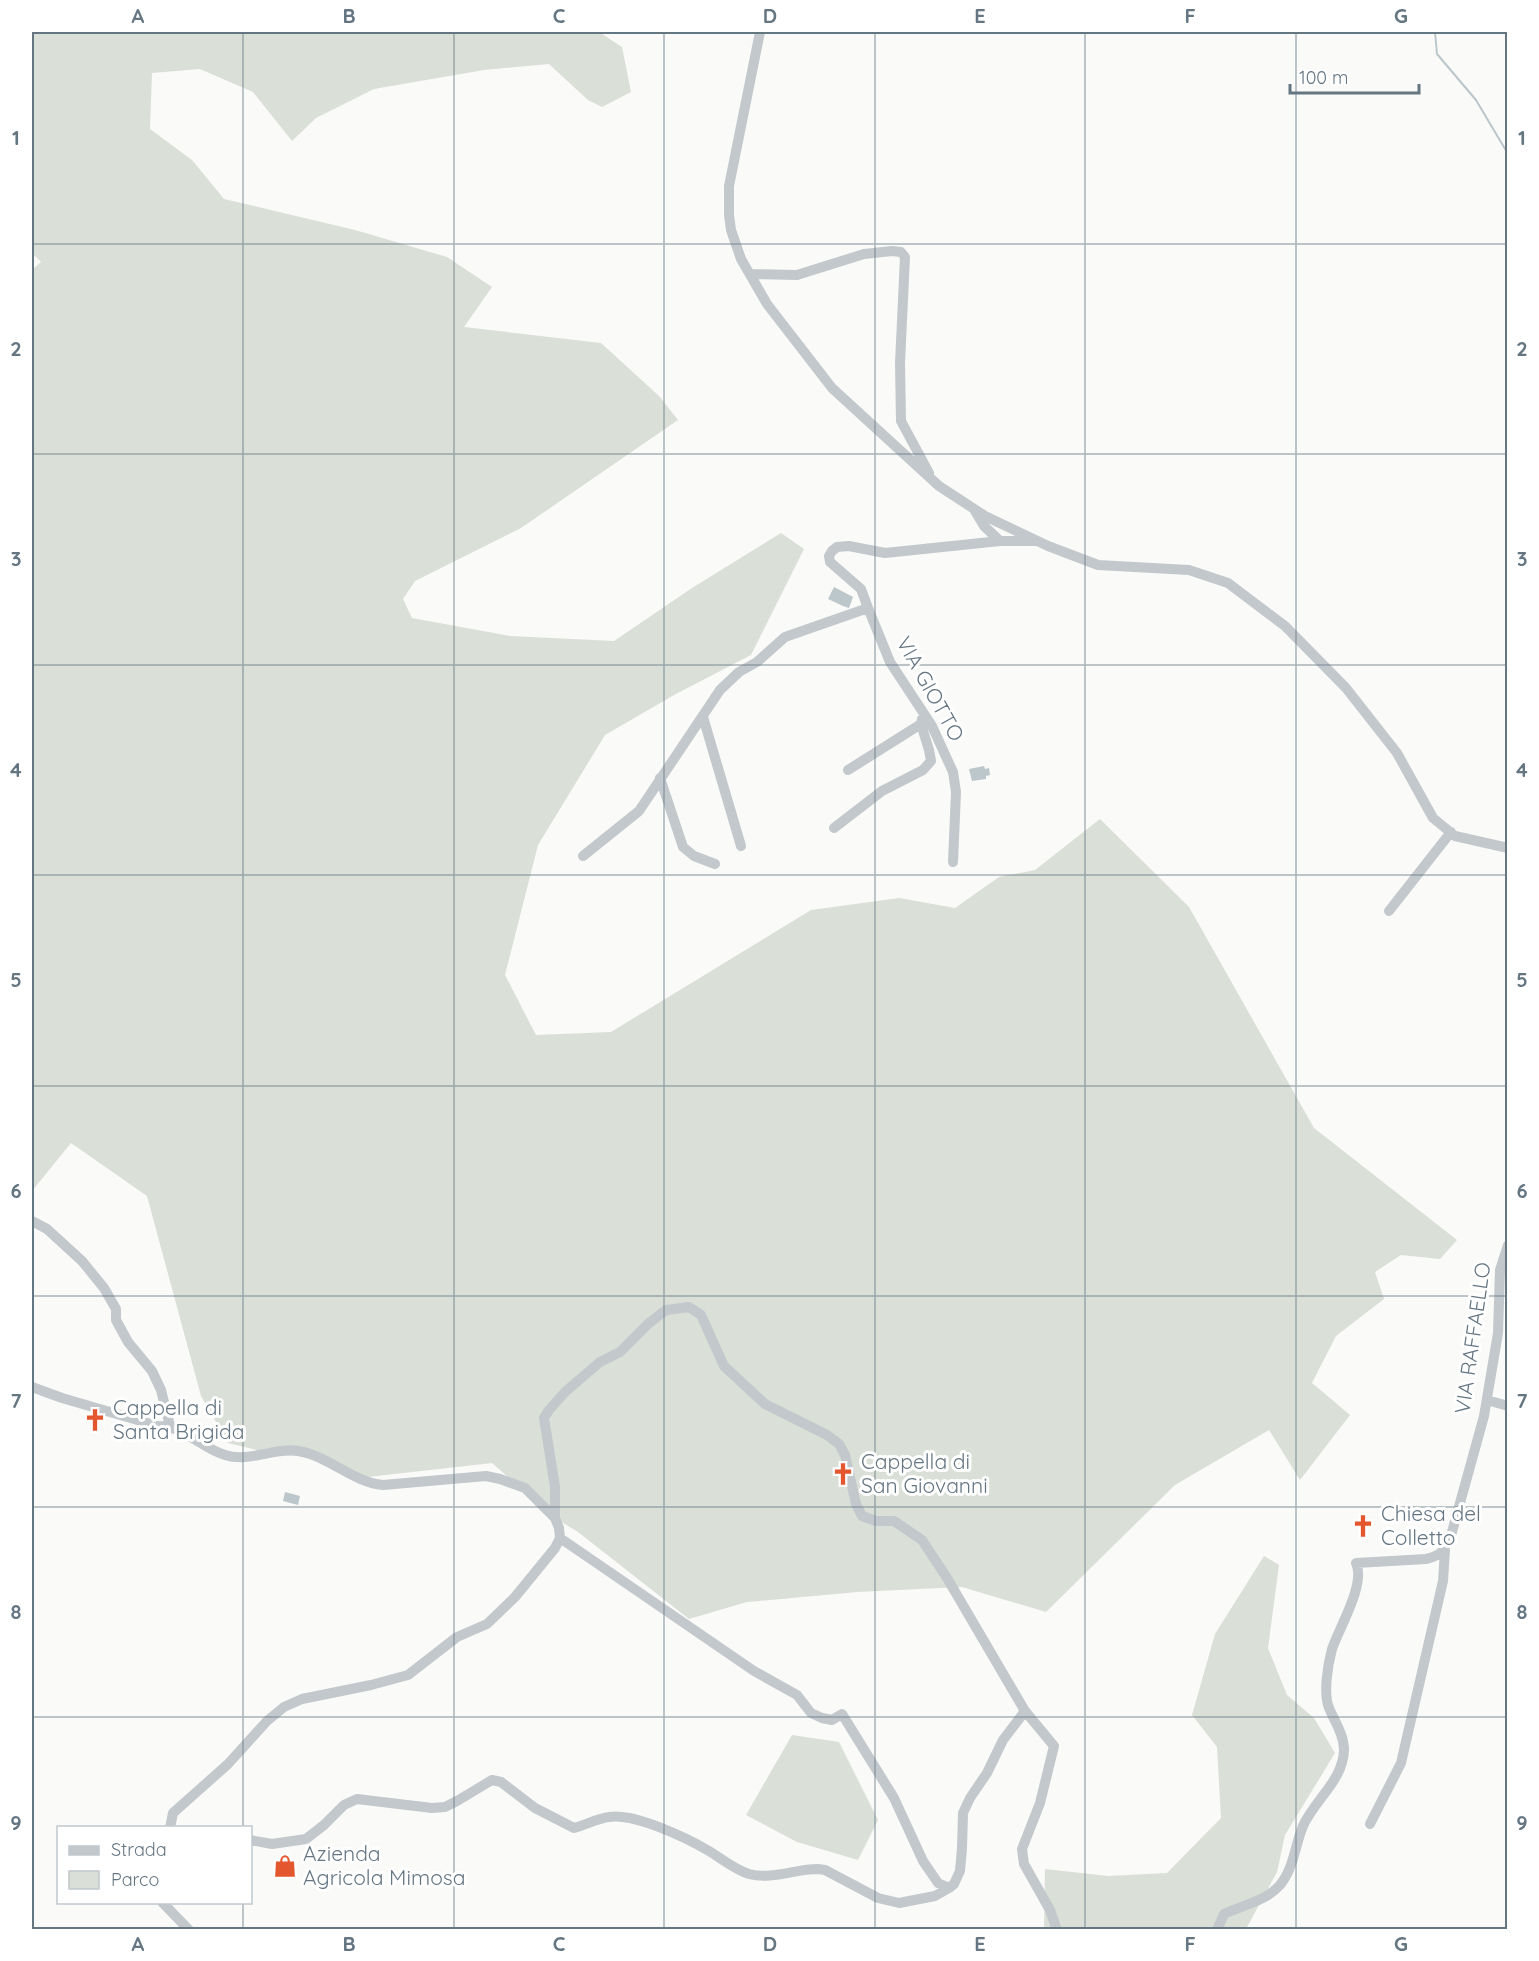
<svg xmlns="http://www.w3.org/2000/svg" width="1539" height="1961" font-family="Quicksand,sans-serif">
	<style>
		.green { fill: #dadfd7 }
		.water { fill: #bbc7cb }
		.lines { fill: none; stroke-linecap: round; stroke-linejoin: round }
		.stream { stroke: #bbc7cb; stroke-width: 2 }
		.minor { stroke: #c3c8cc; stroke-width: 10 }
		.grid { fill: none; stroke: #657683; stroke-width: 1.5; stroke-opacity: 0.55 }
		.labels { text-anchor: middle; stroke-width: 6; stroke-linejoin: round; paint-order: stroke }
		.street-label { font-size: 21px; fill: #657683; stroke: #fff }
		.poi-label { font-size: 21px; fill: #657683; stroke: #fff; text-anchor: start }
		.neatline { fill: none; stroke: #657683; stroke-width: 2 }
		.grid-label { font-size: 20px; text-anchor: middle; font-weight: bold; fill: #657683 }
	</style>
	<rect width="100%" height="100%" fill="#fafaf8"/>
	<!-- green -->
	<path class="green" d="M 32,32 L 599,32 L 622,47 L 631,92 L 602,107 L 588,100 L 549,64 L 484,70 L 374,89 L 316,118 L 292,141 L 253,92 L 200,69 L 152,73 L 150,129 L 192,160 L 224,199 L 355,230 L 447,257 L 492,287 L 464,327 L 601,343 L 659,396 L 678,420 L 521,528 L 415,581 L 403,599 L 412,618 L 510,636 L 614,641 L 692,588 L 781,533 L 804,549 L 751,655 L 674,695 L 605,735 L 538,845 L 505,975 L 536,1035 L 611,1032 L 811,910 L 899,898 L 955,908 L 999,877 L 1035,870 L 1100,819 L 1189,907 L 1314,1128 L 1457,1240 L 1440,1259 L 1401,1255 L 1375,1272 L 1384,1299 L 1336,1336 L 1312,1383 L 1350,1415 L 1300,1480 L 1269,1430 L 1175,1485 L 1046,1612 L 962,1587 L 857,1592 L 747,1602 L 689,1619 L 578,1532 L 555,1518 L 492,1463 L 359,1478 L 297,1453 L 261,1451 L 228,1443 L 201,1396 L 147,1196 L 71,1143 L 32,1191 L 32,270 L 41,262 L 32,253 Z
		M 1264,1556 L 1279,1565 L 1268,1648 L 1287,1695 L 1314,1718 L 1335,1753 L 1285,1835 L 1277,1872 L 1246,1929 L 1044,1930 L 1045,1869 L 1108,1876 L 1167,1873 L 1221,1818 L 1217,1747 L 1192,1715 L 1215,1634 Z
		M 792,1735 L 839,1742 L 878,1820 L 858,1860 L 797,1842 L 746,1815 Z"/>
	<!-- water -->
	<path class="water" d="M 834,587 L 853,597 L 849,608 L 843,606 L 828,599 Z
		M 984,766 L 985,769 L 989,768 L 990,775 L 986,776 L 986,779 L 972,781 L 969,769 Z
		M 285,1492 L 300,1496 L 298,1505 L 283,1501 Z"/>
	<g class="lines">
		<!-- stream -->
		<path class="stream" d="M 1435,32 L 1437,54 L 1476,100 L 1508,154"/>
		<!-- minor -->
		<path class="minor" d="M 760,32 L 729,186 L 729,215 L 731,230 L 741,259 L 767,304 L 832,388 L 939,486 L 985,516 L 1048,546 L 1098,565 L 1189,570 L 1228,583 L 1285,626 L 1346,688 L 1397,753 L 1433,818 L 1455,836 L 1508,848
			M 750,274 L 797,275 L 864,254 L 892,251 L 901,252 L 905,257 L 900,363 L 901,421 L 929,473
			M 975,511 L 984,526 L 1000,541
			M 868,608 L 890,662 L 932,726 L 953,772 L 956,792 L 953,862
			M 703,717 L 741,846
			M 848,770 L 921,724 L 922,719
			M 660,778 L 683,847 L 694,856 L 715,864
			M 834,828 L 882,791 L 923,770 L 931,761 L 929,750 L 921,724
			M 583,856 L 639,811 L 720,690 L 739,672 L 757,662 L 785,637 L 868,608 L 861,589 L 830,562 L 829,556 L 832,551 L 837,547 L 849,546 L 885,553 L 1000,541 L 1035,541
			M 1389,911 L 1451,832
			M 32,1221 L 47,1229 L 82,1261 L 104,1288 L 116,1309 L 116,1320 L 128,1342 L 152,1371 L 161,1390 L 170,1426
			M 32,1387 L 62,1398 L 158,1426 C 184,1426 201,1448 225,1455 C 249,1463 274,1447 298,1451 C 329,1456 352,1482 383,1485 L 486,1476 L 500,1479 L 525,1488 L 555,1518 L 559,1528 L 560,1538 L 555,1548 L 515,1597 L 487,1624 L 457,1637 L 408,1675 L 371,1685 L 302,1699 L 284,1707 L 267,1721 L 228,1764 L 173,1813 L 170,1828
			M 1487,1400 L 1508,1406
			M 555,1518 L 555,1487 L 544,1418 L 549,1410 L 565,1392 L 600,1362 L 620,1352 L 648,1324 L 666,1310 L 689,1307 L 701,1315 L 724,1366 L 765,1404 L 827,1435 L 839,1444 L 845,1455 L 856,1504 L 862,1516 L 876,1521 L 894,1521 L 922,1540 L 947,1578 L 1025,1711 L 1054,1746 L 1040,1803 L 1022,1849 L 1024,1864 L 1050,1910 L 1057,1930
			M 560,1538 L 754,1671 L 797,1695 L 811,1713 L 822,1718 L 832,1720 L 842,1714 L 894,1798 L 923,1861 L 938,1883 L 949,1888
			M 1370,1824 L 1401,1763 L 1443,1581 L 1445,1550
			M 250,1840 L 272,1844 L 306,1839 L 324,1825 L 344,1805 L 357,1799 L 432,1808 L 445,1807 L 457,1801 L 492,1780 L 501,1782 L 535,1808 L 574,1828 C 586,1825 598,1818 609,1817 C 635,1813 687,1838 709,1851 C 722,1859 735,1870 749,1874 C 772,1880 795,1869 818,1869 L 825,1870 L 878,1898 L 899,1903 L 935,1896 L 949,1888 L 954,1884 L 960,1871 L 962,1848 L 963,1813 L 970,1798 L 987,1773 L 1003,1740 L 1025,1711
			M 162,1902 L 189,1930
			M 1217,1930 L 1224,1914 C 1243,1905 1266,1901 1280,1885 C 1294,1868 1295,1845 1303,1826 C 1315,1799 1343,1781 1344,1750 C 1344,1735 1335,1722 1329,1708 C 1323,1693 1328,1664 1332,1649 C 1339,1628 1366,1584 1356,1563 L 1426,1559 C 1444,1555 1445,1548 1452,1532 L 1484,1416 L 1498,1333 L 1500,1270 L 1508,1245"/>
	</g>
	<!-- grid -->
	<path class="grid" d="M 243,32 L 243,1828M 454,32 L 454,1930M 664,32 L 664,1930M 875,32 L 875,1930M 1085,32 L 1085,1930M 1296,32 L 1296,1930M 32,244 L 1508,244M 32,454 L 1508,454M 32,665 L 1508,665M 32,875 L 1508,875M 32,1086 L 1508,1086M 32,1296 L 1508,1296M 32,1507 L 1508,1507M 32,1717 L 1508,1717M 243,1902 L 243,1930"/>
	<!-- icons -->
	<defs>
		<g id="church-bare" transform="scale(1.8)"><path d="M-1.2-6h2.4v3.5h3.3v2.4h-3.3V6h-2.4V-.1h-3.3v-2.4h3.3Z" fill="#e4572e" stroke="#fff" stroke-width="2.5" paint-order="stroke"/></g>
		<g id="shop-bare" transform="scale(1.8)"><path d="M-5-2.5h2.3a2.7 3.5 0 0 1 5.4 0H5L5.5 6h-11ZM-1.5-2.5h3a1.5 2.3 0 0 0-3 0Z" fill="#e4572e" stroke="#fff" stroke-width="2.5" paint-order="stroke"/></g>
	</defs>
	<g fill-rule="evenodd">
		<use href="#church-bare" x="95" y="1420"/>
		<use href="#church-bare" x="843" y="1474"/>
		<use href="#church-bare" x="1363" y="1526"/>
		<use href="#shop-bare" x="285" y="1866"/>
	</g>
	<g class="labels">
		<!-- street labels -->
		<g class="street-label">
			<text transform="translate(930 689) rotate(61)" y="7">VIA GIOTTO</text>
			<text transform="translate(1473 1338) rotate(-82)" y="7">VIA RAFFAELLO</text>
		</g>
		<!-- poi labels -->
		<g class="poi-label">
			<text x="113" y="1415">Cappella di<tspan x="113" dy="24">Santa Brigida</tspan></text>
			<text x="861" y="1469">Cappella di<tspan x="861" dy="24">San Giovanni</tspan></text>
			<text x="1381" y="1521">Chiesa del<tspan x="1381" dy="24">Colletto</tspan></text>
			<text x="303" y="1861">Azienda<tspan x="303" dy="24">Agricola Mimosa</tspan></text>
		</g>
	</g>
	<!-- border -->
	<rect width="1539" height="1961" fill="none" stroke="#ffffff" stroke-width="66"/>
	<!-- legend -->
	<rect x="57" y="1826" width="195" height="78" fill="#ffffff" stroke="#c1c8cd" stroke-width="1.5"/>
	<rect x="69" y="1846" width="30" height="9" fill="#c3c8cc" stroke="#c1c8cd" stroke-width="1.5"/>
	<text x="111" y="1856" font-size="18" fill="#657683">Strada</text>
	<rect x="69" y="1871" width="30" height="18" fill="#dadfd7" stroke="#c1c8cd" stroke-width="1.5"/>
	<text x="111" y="1886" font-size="18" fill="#657683">Parco</text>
	<!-- scale -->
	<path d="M1290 84v9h129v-9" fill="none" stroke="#657683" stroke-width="3"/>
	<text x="1299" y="84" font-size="18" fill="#657683" stroke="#ffffff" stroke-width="4.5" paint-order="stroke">100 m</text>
	<rect x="33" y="33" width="1473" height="1895" class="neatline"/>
	<g class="grid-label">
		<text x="138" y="23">A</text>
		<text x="349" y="23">B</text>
		<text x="559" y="23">C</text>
		<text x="770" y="23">D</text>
		<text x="980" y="23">E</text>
		<text x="1190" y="23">F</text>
		<text x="1401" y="23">G</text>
		<text x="16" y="145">1</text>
		<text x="1522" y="145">1</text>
		<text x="16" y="356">2</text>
		<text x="1522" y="356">2</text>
		<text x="16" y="566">3</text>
		<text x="1522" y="566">3</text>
		<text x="16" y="777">4</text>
		<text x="1522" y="777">4</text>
		<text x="16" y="987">5</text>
		<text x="1522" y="987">5</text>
		<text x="16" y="1198">6</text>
		<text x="1522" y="1198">6</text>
		<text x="16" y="1408">7</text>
		<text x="1522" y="1408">7</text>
		<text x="16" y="1619">8</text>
		<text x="1522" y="1619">8</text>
		<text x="16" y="1830">9</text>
		<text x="1522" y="1830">9</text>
		<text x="138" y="1951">A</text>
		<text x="349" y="1951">B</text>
		<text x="559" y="1951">C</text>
		<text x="770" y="1951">D</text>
		<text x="980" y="1951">E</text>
		<text x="1190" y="1951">F</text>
		<text x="1401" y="1951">G</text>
	</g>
</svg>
